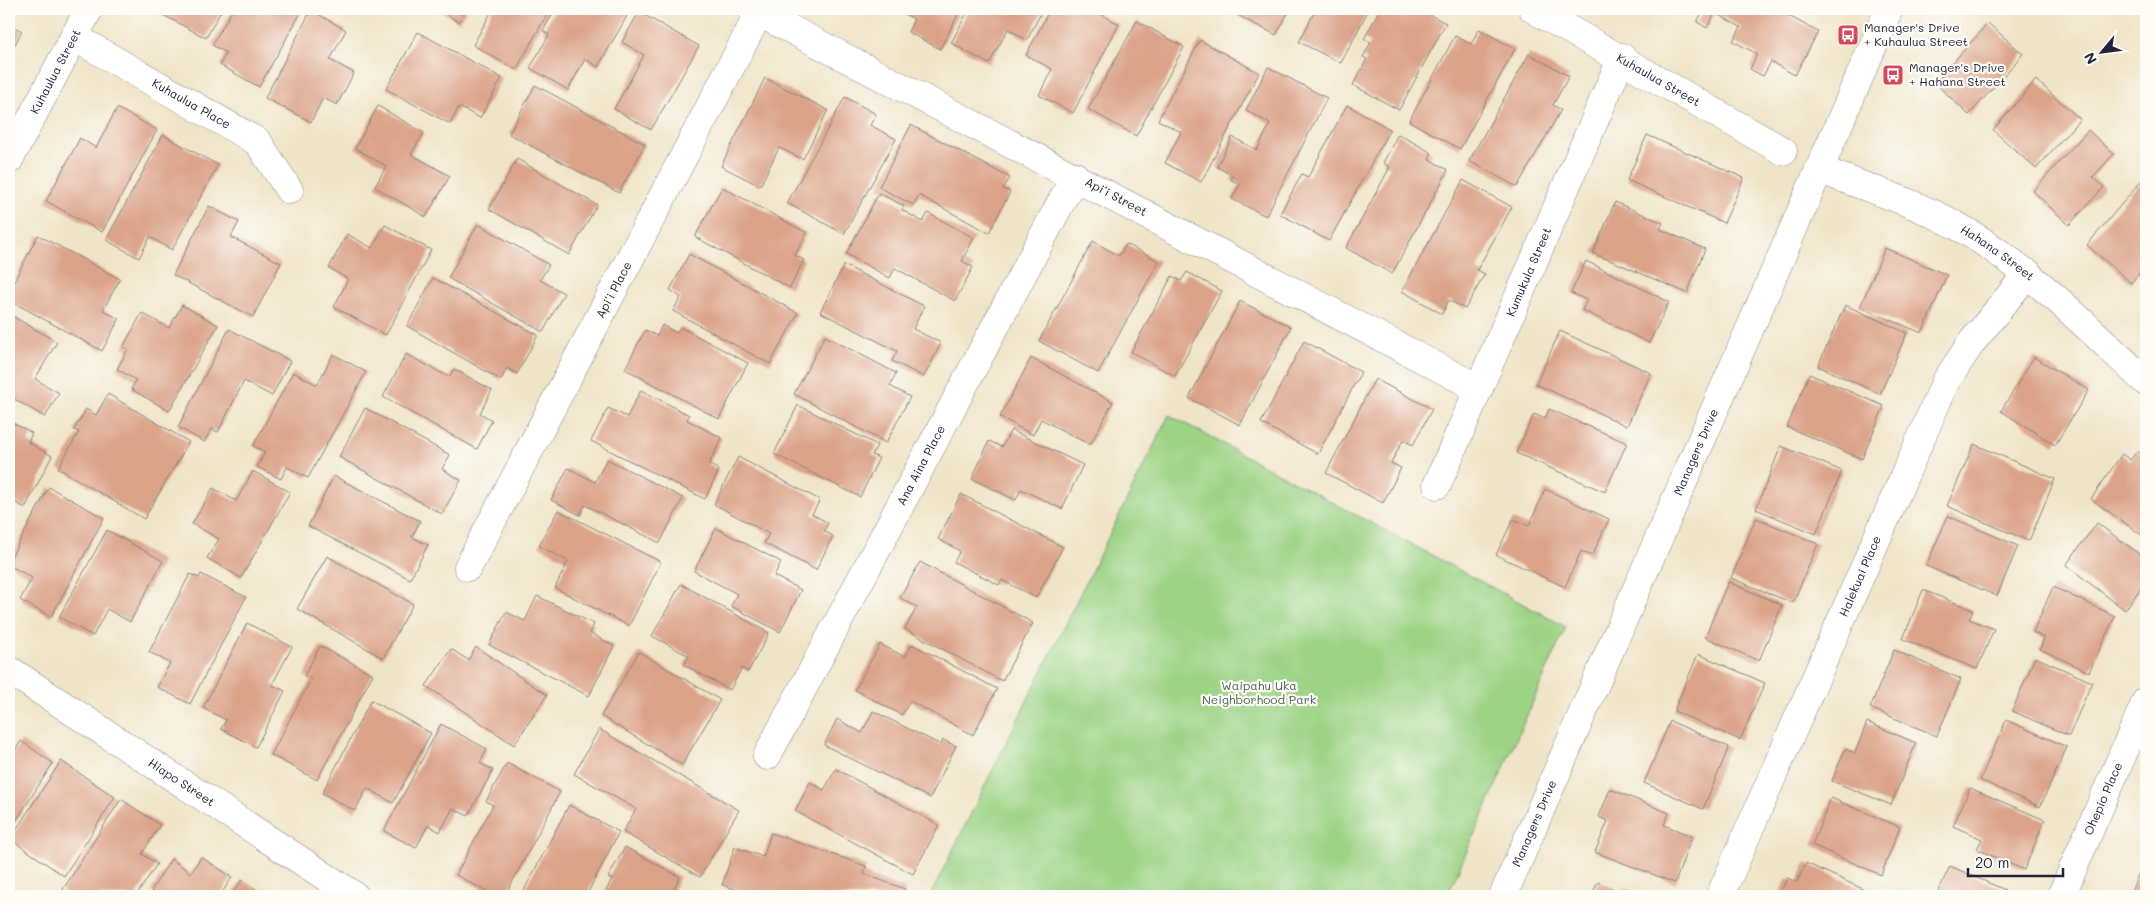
<svg xmlns="http://www.w3.org/2000/svg" width="2155" height="905" font-family="Mali,sans-serif">
	<style>
		.green { fill: #9cd385; stroke: #5f7a60 }
		.building { fill: #dba388 }
		.lines { fill: none; stroke-linecap: round; stroke-linejoin: round }
		.minor-casing { stroke: #898382; stroke-width: 29 }
		.minor { stroke: #fff; stroke-width: 28 }
		.labels { text-anchor: middle; stroke-width: 4.5; stroke-linejoin: round; paint-order: stroke }
		.poi-label { font-size: 12px; fill: #22223b; stroke: #fdfcf7; text-anchor: start }
		.street-label { font-size: 12px; fill: #22223b; stroke: #fdfcf7 }
		.park-label { font-size: 12px; fill: #4d6055; stroke: #fdfcf7 }
	</style>
	<rect width="100%" height="100%" fill="#fdfcf7"/>
	<filter id="ink" filterUnits="userSpaceOnUse"><feTurbulence type="fractalNoise" baseFrequency=".02" numOctaves="2"/><feDisplacementMap in="SourceGraphic" scale="10" xChannelSelector="R" yChannelSelector="G"/><feConvolveMatrix kernelMatrix="1 2 1 2 8 2 1 2 1" color-interpolation-filters="sRGB"/></filter>
	<filter id="wash" filterUnits="userSpaceOnUse"><feTurbulence type="fractalNoise" baseFrequency=".0096" numOctaves="4" result="noise"/><feDisplacementMap in="SourceGraphic" scale="20" xChannelSelector="R" yChannelSelector="G"/><feGaussianBlur stdDeviation="1.12" result="paint"/><feColorMatrix in="noise" values="0 0 0 0 0 0 0 0 0 0 0 0 0 0 0 0 0 1.4 0 .05"/><feComposite in="paint" operator="in"/></filter>
	<g filter="url(#wash)">
		<rect width="100%" height="100%" fill="#f0e4c8"/>
		<!-- green -->
		<path class="green" d="M 1169,415 L 1566,627 L 1447,896 L 930,896 Z"/>
		<g id="blocks">
			<!-- building -->
			<path class="building" d="M 9,9 L 16,9 L 9,22 Z
				M 152,9 L 222,9 L 206,38 Z
				M 233,9 L 303,9 L 259,87 L 220,65 L 226,53 L 212,45 Z
				M 437,9 L 467,9 L 459,22 Z
				M 493,9 L 550,9 L 516,70 L 473,45 Z
				M 555,9 L 631,9 L 598,67 L 585,59 L 568,90 L 530,68 L 549,35 L 543,31 Z
				M 867,9 L 880,9 L 877,14 Z
				M 895,9 L 961,9 L 940,49 L 908,32 L 914,19 Z
				M 969,9 L 1043,9 L 1027,40 L 1008,29 L 989,64 L 951,43 Z
				M 1050,9 L 1091,9 L 1119,24 L 1073,113 L 1039,95 L 1052,69 L 1026,55 Z
				M 1235,9 L 1290,9 L 1276,35 L 1233,13 Z
				M 1316,9 L 1369,9 L 1341,63 L 1299,42 Z
				M 1380,9 L 1433,9 L 1430,15 L 1446,23 L 1399,110 L 1353,85 L 1367,59 L 1363,57 L 1371,42 L 1364,39 Z
				M 1704,9 L 1776,9 L 1818,32 L 1795,75 L 1771,62 L 1763,76 L 1750,69 L 1757,54 L 1733,41 L 1741,27 L 1715,13 L 1707,28 L 1697,22 Z
				M 311,10 L 346,30 L 330,60 L 354,73 L 337,105 L 323,98 L 311,122 L 265,98 Z
				M 639,12 L 699,46 L 651,130 L 614,109 L 644,55 L 622,42 Z
				M 1137,21 L 1184,47 L 1136,136 L 1088,109 Z
				M 1988,23 L 2023,54 L 1969,115 L 1935,83 Z
				M 9,24 L 22,31 L 9,56 Z
				M 1479,29 L 1515,49 L 1460,149 L 1409,121 L 1455,36 L 1471,44 Z
				M 418,32 L 502,78 L 480,118 L 459,107 L 450,124 L 386,89 Z
				M 1200,40 L 1259,73 L 1201,182 L 1165,163 L 1181,132 L 1158,120 Z
				M 1529,54 L 1569,76 L 1553,105 L 1561,110 L 1517,187 L 1469,161 Z
				M 1268,67 L 1327,98 L 1266,216 L 1232,199 L 1240,184 L 1231,180 L 1233,176 L 1217,167 L 1232,137 L 1257,150 L 1270,124 L 1246,110 Z
				M 765,78 L 828,110 L 803,159 L 779,148 L 760,186 L 721,166 Z
				M 2036,80 L 2080,119 L 2036,169 L 1993,130 Z
				M 535,85 L 645,144 L 619,193 L 509,134 Z
				M 845,97 L 876,114 L 870,125 L 896,139 L 844,234 L 787,203 Z
				M 1347,105 L 1390,129 L 1329,241 L 1280,214 L 1302,174 L 1308,177 Z
				M 378,106 L 424,133 L 411,154 L 450,176 L 426,217 L 375,187 L 386,166 L 355,148 Z
				M 117,108 L 157,130 L 102,232 L 46,201 L 80,138 L 96,148 Z
				M 911,125 L 1010,178 L 1003,189 L 1010,192 L 989,233 L 919,195 L 913,205 L 879,187 Z
				M 2088,130 L 2114,154 L 2093,177 L 2104,187 L 2069,225 L 2033,191 Z
				M 1398,134 L 1432,153 L 1429,159 L 1448,170 L 1392,274 L 1346,248 L 1390,167 L 1383,163 Z
				M 163,135 L 218,165 L 172,250 L 150,237 L 139,258 L 106,240 Z
				M 1647,135 L 1744,178 L 1724,223 L 1627,180 Z
				M 517,159 L 597,205 L 569,255 L 489,209 Z
				M 2143,179 L 2146,182 L 2146,265 L 2131,283 L 2087,245 Z
				M 1463,180 L 1512,207 L 1477,270 L 1485,274 L 1465,309 L 1449,300 L 1442,314 L 1402,291 Z
				M 722,187 L 807,233 L 795,255 L 804,260 L 790,288 L 695,237 Z
				M 879,193 L 904,206 L 902,210 L 923,222 L 928,213 L 974,238 L 962,261 L 973,267 L 955,301 L 895,268 L 890,278 L 846,254 Z
				M 1615,202 L 1663,223 L 1660,229 L 1705,249 L 1687,293 L 1593,253 Z
				M 209,206 L 239,222 L 231,237 L 281,263 L 253,317 L 173,275 Z
				M 478,224 L 549,265 L 540,280 L 564,293 L 543,332 L 448,278 Z
				M 385,225 L 431,250 L 386,335 L 334,307 L 348,279 L 329,268 L 347,234 L 372,248 Z
				M 38,235 L 120,279 L 103,310 L 119,319 L 102,351 L 9,300 L 9,291 Z
				M 1093,241 L 1119,256 L 1126,244 L 1159,261 L 1098,373 L 1039,341 Z
				M 1885,248 L 1947,275 L 1922,333 L 1860,307 Z
				M 689,254 L 798,313 L 770,364 L 673,311 L 681,297 L 670,290 Z
				M 1586,261 L 1669,302 L 1649,343 L 1582,310 L 1587,300 L 1571,293 Z
				M 844,265 L 924,306 L 913,329 L 941,343 L 924,377 L 892,361 L 897,351 L 820,312 Z
				M 1187,272 L 1222,291 L 1175,376 L 1131,352 L 1172,276 L 1181,281 Z
				M 433,278 L 538,335 L 517,374 L 507,368 L 501,380 L 407,326 Z
				M 1240,301 L 1291,327 L 1240,425 L 1189,398 Z
				M 182,305 L 218,325 L 169,411 L 131,389 L 136,380 L 117,369 L 128,349 L 123,347 L 142,313 L 169,328 Z
				M 1845,305 L 1907,333 L 1880,394 L 1818,366 Z
				M 9,314 L 57,342 L 35,379 L 59,393 L 45,417 L 9,396 Z
				M 662,325 L 677,333 L 680,327 L 748,363 L 719,419 L 625,369 L 645,330 L 657,336 Z
				M 229,329 L 290,361 L 272,396 L 244,381 L 218,432 L 212,429 L 204,442 L 178,427 Z
				M 1560,331 L 1651,373 L 1627,426 L 1536,384 Z
				M 825,336 L 896,373 L 890,386 L 910,397 L 886,443 L 794,394 Z
				M 1304,341 L 1361,372 L 1318,454 L 1261,423 Z
				M 333,354 L 366,372 L 308,478 L 287,467 L 281,479 L 257,467 L 265,452 L 253,446 L 293,372 L 317,385 Z
				M 406,354 L 449,377 L 454,369 L 492,390 L 480,413 L 492,420 L 477,449 L 383,397 Z
				M 2034,357 L 2089,390 L 2055,445 L 2001,411 Z
				M 1031,358 L 1113,402 L 1090,445 L 1041,419 L 1033,435 L 1000,417 Z
				M 1809,374 L 1884,406 L 1862,459 L 1787,427 Z
				M 1375,379 L 1432,409 L 1413,445 L 1403,440 L 1391,463 L 1401,468 L 1383,503 L 1326,473 Z
				M 641,390 L 689,415 L 687,420 L 722,438 L 709,464 L 719,470 L 705,499 L 591,441 L 608,408 L 627,417 Z
				M 108,394 L 189,442 L 144,519 L 58,468 L 79,432 L 74,430 L 86,409 L 96,415 Z
				M 798,405 L 877,445 L 872,455 L 879,458 L 860,497 L 774,454 Z
				M 365,408 L 450,455 L 442,469 L 461,480 L 442,514 L 339,457 Z
				M 1549,409 L 1627,443 L 1605,492 L 1516,453 L 1534,414 L 1545,419 Z
				M 9,421 L 32,433 L 28,442 L 52,456 L 25,508 L 9,499 Z
				M 1011,430 L 1083,465 L 1062,509 L 1021,489 L 1016,500 L 972,479 L 989,441 L 1002,447 Z
				M 1974,444 L 2055,479 L 2029,541 L 1947,506 Z
				M 1781,446 L 1842,471 L 1816,534 L 1756,509 Z
				M 2137,451 L 2146,457 L 2146,538 L 2091,499 L 2122,454 L 2130,460 Z
				M 738,457 L 820,500 L 812,514 L 828,523 L 824,531 L 833,536 L 816,570 L 764,543 L 769,534 L 714,504 Z
				M 607,459 L 683,498 L 660,543 L 585,505 L 580,515 L 551,500 L 568,468 L 595,482 Z
				M 253,471 L 290,492 L 241,578 L 207,558 L 219,539 L 192,524 L 213,488 L 236,501 Z
				M 334,476 L 420,521 L 412,537 L 428,545 L 410,579 L 308,526 Z
				M 49,487 L 104,518 L 51,617 L 20,600 L 32,578 L 9,565 L 9,561 Z
				M 1545,489 L 1609,519 L 1592,556 L 1581,551 L 1565,587 L 1496,555 L 1513,519 L 1529,526 Z
				M 961,494 L 1063,547 L 1036,598 L 1002,580 L 999,585 L 954,562 L 960,551 L 938,539 Z
				M 558,510 L 661,562 L 629,626 L 555,588 L 568,561 L 539,546 Z
				M 1948,516 L 2018,546 L 1997,596 L 1926,566 Z
				M 1756,518 L 1818,544 L 1793,603 L 1731,578 Z
				M 2097,523 L 2146,559 L 2146,581 L 2125,610 L 2066,565 Z
				M 716,528 L 781,562 L 774,576 L 801,590 L 780,632 L 731,606 L 737,594 L 694,571 Z
				M 107,530 L 163,561 L 130,622 L 107,609 L 93,636 L 59,617 Z
				M 327,556 L 413,604 L 383,658 L 297,609 Z
				M 920,562 L 1033,623 L 1002,681 L 905,629 L 917,607 L 900,598 Z
				M 190,574 L 199,578 L 201,574 L 246,597 L 190,704 L 157,687 L 170,663 L 149,652 Z
				M 1728,582 L 1782,605 L 1759,661 L 1705,637 Z
				M 681,584 L 769,633 L 748,672 L 742,668 L 730,690 L 684,665 L 689,656 L 652,636 Z
				M 2053,587 L 2115,616 L 2089,672 L 2040,649 L 2044,638 L 2033,632 Z
				M 1923,590 L 1973,610 L 1969,619 L 1994,629 L 1977,669 L 1903,639 Z
				M 537,596 L 594,624 L 590,633 L 614,646 L 589,696 L 489,645 L 506,612 L 525,621 Z
				M 247,623 L 292,647 L 272,685 L 285,691 L 256,747 L 221,729 L 226,720 L 203,708 Z
				M 880,644 L 905,657 L 912,644 L 997,689 L 973,735 L 910,701 L 902,715 L 855,690 Z
				M 320,646 L 373,674 L 317,780 L 271,755 L 311,679 L 304,676 Z
				M 476,647 L 547,695 L 514,745 L 426,686 L 451,649 L 468,660 Z
				M 1894,650 L 1961,679 L 1937,736 L 1870,708 Z
				M 639,652 L 720,700 L 682,765 L 601,716 Z
				M 1698,654 L 1765,683 L 1740,740 L 1674,711 Z
				M 2035,657 L 2092,682 L 2069,736 L 2012,711 Z
				M 371,700 L 431,733 L 393,803 L 367,788 L 355,811 L 322,793 Z
				M 873,711 L 941,745 L 943,740 L 956,746 L 930,798 L 824,745 L 837,719 L 862,733 Z
				M 2006,720 L 2067,747 L 2040,807 L 1980,780 Z
				M 1670,721 L 1729,747 L 1703,809 L 1644,783 Z
				M 1867,722 L 1916,743 L 1891,805 L 1832,781 L 1845,749 L 1855,753 Z
				M 441,724 L 487,749 L 480,763 L 493,770 L 468,816 L 453,808 L 440,832 L 428,825 L 416,848 L 384,831 Z
				M 599,729 L 739,810 L 700,877 L 623,832 L 636,809 L 574,774 Z
				M 21,741 L 53,763 L 9,832 L 9,760 Z
				M 61,761 L 115,797 L 64,876 L 10,839 Z
				M 507,763 L 560,792 L 505,896 L 495,896 L 456,875 L 493,805 L 486,801 Z
				M 836,769 L 939,825 L 913,874 L 795,811 L 810,782 L 824,790 Z
				M 1970,788 L 2045,820 L 2024,870 L 1977,849 L 1982,839 L 1953,826 Z
				M 1610,789 L 1669,813 L 1664,825 L 1692,836 L 1675,883 L 1595,852 L 1608,821 L 1599,817 Z
				M 1831,798 L 1900,827 L 1881,875 L 1812,845 Z
				M 121,799 L 160,825 L 142,854 L 157,864 L 136,896 L 70,896 L 62,891 Z
				M 569,805 L 619,832 L 586,896 L 521,896 Z
				M 771,833 L 866,866 L 864,874 L 905,889 L 903,896 L 755,896 L 722,885 L 735,847 L 763,857 Z
				M 625,847 L 680,877 L 670,896 L 603,896 L 612,879 L 608,878 Z
				M 201,857 L 232,877 L 220,896 L 153,896 L 155,894 L 151,891 L 171,859 L 191,873 Z
				M 2146,857 L 2146,896 L 2129,896 Z
				M 1806,863 L 1863,889 L 1860,896 L 1779,896 L 1787,878 L 1797,882 Z
				M 1950,866 L 2005,890 L 2002,896 L 1936,896 Z
				M 242,880 L 267,896 L 231,896 Z
				M 1598,882 L 1622,893 L 1624,888 L 1642,896 L 1591,896 Z"/>
		</g>
	</g>
	<g filter="url(#ink)">
		<use href="#blocks" fill-opacity="0" stroke="#898382" stroke-width="1"/>
		<g class="lines">
			<!-- minor casing -->
			<g class="minor-casing">
				<g id="minor">
					<path d="M 752,9 L 1478,388"/>
					<path id="s1" d="M 1533,9 L 1783,151"/>
					<path id="s2" d="M 74,37 L 258,142 L 289,190"/>
					<path id="s3" d="M 9,160 L 89,9"/>
					<path id="s4" d="M 1819,169 C 1868,189 1925,205 1969,233 C 2035,273 2090,330 2146,382"/>
					<path id="s5" d="M 1437,485 L 1622,57"/>
					<path d="M 468,567 L 759,13"/>
					<path id="s6" d="M 9,670 L 355,896"/>
					<path id="s7" d="M 767,756 L 1075,176"/>
					<path id="s8" d="M 1503,896 L 1889,9"/>
					<path id="s9" d="M 1720,896 L 1946,381 L 1972,342 L 2028,273"/>
					<path id="s10" d="M 2061,896 L 2146,701"/>
				</g>
			</g>
			<!-- minor -->
			<use href="#minor" class="minor"/>
		</g>
	</g>
	<!-- icons -->
	<defs>
		<g id="bus-square" transform="scale(1.125)"><rect x="-9" y="-9" width="18" height="18" rx="4" fill="#d1495b" stroke="#fdfcf7"/><path d="M-5-6H5V4H4V6H2V4H-2V6H-4V4H-5ZM-3.5-4V0h7V-4ZM-3.5 1.2v1.5H-2V1.2ZM2 1.2v1.5H3.5V1.2Z" fill="#fff"/></g>
	</defs>
	<g fill-rule="evenodd">
		<use href="#bus-square" x="1848" y="35"/>
		<use href="#bus-square" x="1893" y="75"/>
	</g>
	<g class="labels">
		<!-- poi labels -->
		<g class="poi-label">
			<text x="1864" y="32">Manager's Drive<tspan x="1864" dy="14">+ Kuhaulua Street</tspan></text>
			<text x="1909" y="72">Manager's Drive<tspan x="1909" dy="14">+ Hahana Street</tspan></text>
		</g>
		<!-- street labels -->
		<g class="street-label">
			<text dy="4" stroke="none"><textPath href="#s3" startOffset="100">Kuhaulua Street</textPath></text>
			<text dy="4" stroke="none"><textPath href="#s1" startOffset="144">Kuhaulua Street</textPath></text>
			<text dy="4" stroke="none"><textPath href="#s2" startOffset="135">Kuhaulua Place</textPath></text>
			<text transform="translate(1116 197) rotate(28)" y="4">Apiʻi Street</text>
			<text dy="4" stroke="none"><textPath href="#s4" startOffset="198">Hahana Street</textPath></text>
			<text dy="4" stroke="none"><textPath href="#s5" startOffset="232">Kumukula Street</textPath></text>
			<text transform="translate(614 290) rotate(-62)" y="4">Apiʻi Place</text>
			<text dy="4" stroke="none"><textPath href="#s8" startOffset="484">Managers Drive</textPath></text>
			<text dy="4" stroke="none"><textPath href="#s7" startOffset="329">Ana Aina Place</textPath></text>
			<text dy="4" stroke="none"><textPath href="#s9" startOffset="349">Halekuai Place</textPath></text>
			<text dy="4" stroke="none"><textPath href="#s6" startOffset="206">Hiapo Street</textPath></text>
			<text dy="4" stroke="none"><textPath href="#s10" startOffset="106">Ohepio Place</textPath></text>
			<text dy="4" stroke="none"><textPath href="#s8" startOffset="79">Managers Drive</textPath></text>
		</g>
		<!-- park labels -->
		<g class="park-label">
			<text x="1259" y="690">Waipahu Uka<tspan x="1259" dy="14">Neighborhood Park</tspan></text>
		</g>
	</g>
	<!-- margin -->
	<rect width="2155" height="905" fill="none" stroke="#fdfcf7" stroke-width="30"/>
	<!-- north arrow -->
	<g transform="translate(2102 52) rotate(241)" stroke="#fdfcf7" stroke-width="4" paint-order="stroke">
	<path d="M0-4L9 19L0 12L-9 19Z" fill="#22223b"/>
	<text y="-8" font-size="14" font-weight="bold" text-anchor="middle" fill="#22223b">N</text>
	</g>
	<!-- scale -->
	<path d="M1968 868v8h95v-8" fill="none" stroke="#22223b" stroke-width="2.5"/>
	<text x="1975" y="868" font-size="15" fill="#22223b" stroke="#fdfcf7" stroke-width="4" paint-order="stroke">20 m</text>
</svg>
